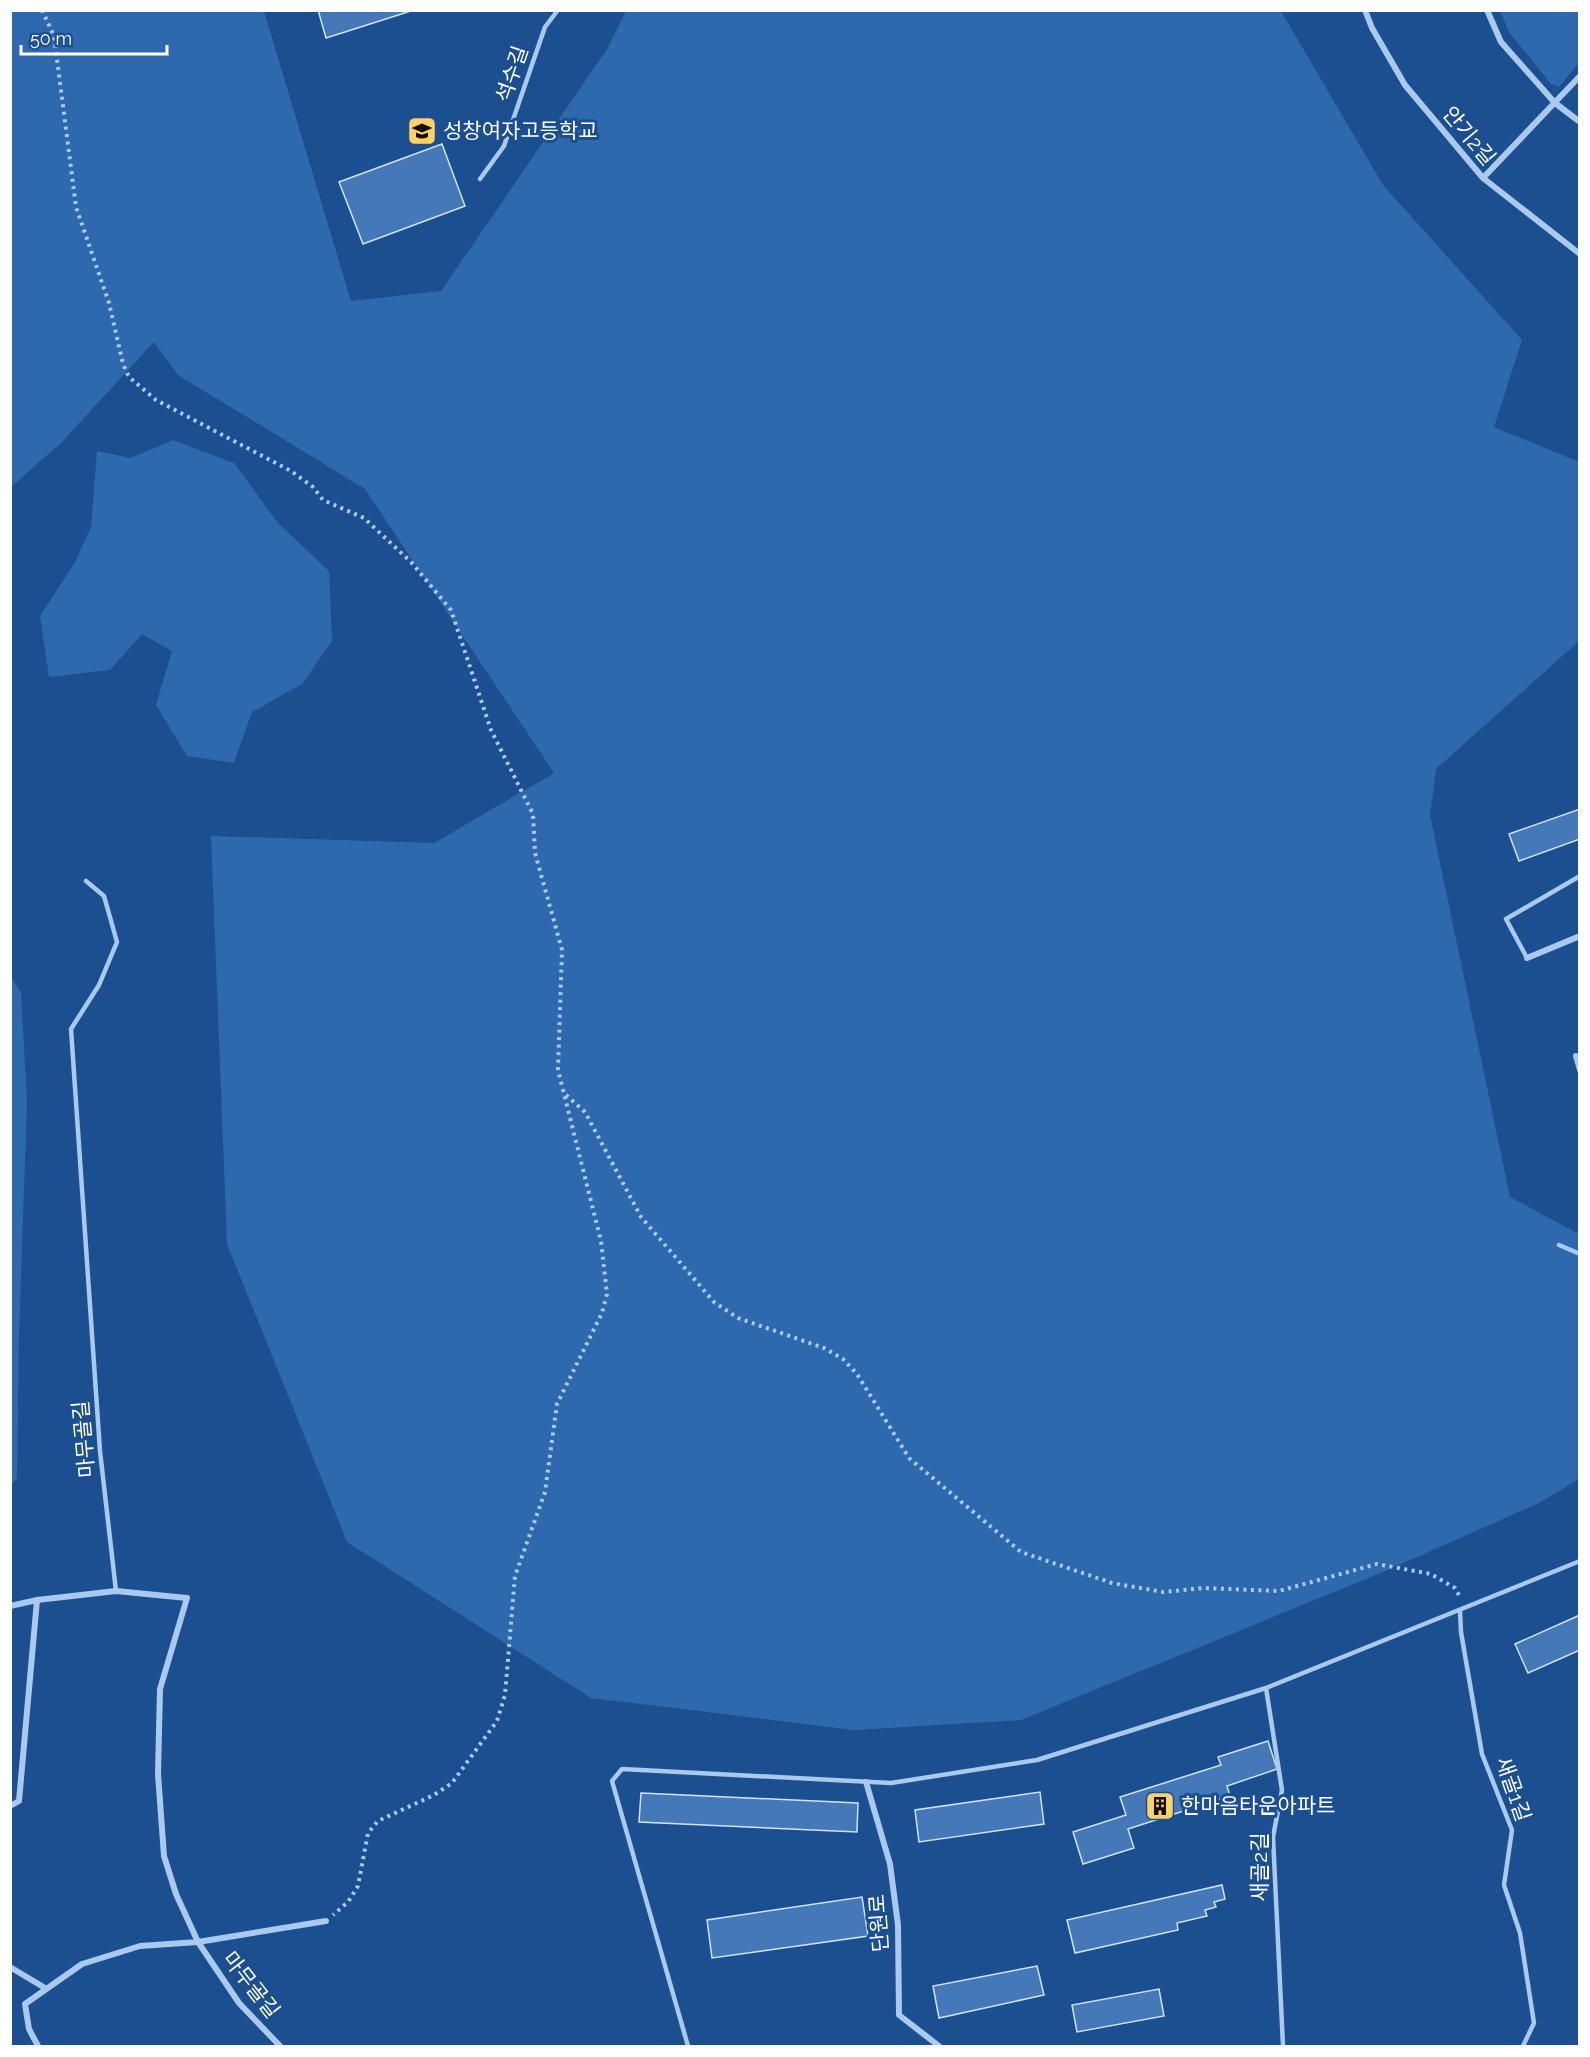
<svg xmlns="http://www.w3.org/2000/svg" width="1590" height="2057" font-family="Raleway,'Noto Sans KR',sans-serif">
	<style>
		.green { fill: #2e69ad }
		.building { fill: #4478b7; stroke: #cfe3fa; stroke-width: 1.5 }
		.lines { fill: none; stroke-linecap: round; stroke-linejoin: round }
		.path { stroke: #a9c9ee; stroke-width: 4; stroke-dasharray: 3 4.5; stroke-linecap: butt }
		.lane { stroke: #a9c9ee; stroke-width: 4.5 }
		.street { stroke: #a9c9ee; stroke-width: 6 }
		.labels { text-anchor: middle; stroke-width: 6; stroke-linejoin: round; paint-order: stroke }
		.street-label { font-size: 21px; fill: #fff; stroke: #1b4f8f }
		.poi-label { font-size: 21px; fill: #fff; stroke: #1b4f8f; text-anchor: start }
	</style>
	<rect width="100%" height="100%" fill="#1b4f8f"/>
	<!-- green -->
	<path class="green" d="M 11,11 L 264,11 L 351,301 L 441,291 L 607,49 L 626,11 L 1281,11 L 1383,185 L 1522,340 L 1494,427 L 1579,462 L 1579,641 L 1436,769 L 1430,815 L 1510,1197 L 1579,1234 L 1579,1479 L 1539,1503 L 1383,1572 L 1021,1720 L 854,1730 L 591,1698 L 347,1542 L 227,1244 L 211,836 L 434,843 L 554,773 L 365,489 L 178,375 L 154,342 L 61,443 L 11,487 Z
		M 1500,11 L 1579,11 L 1579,63 L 1559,87 L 1551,84 L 1509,32 Z
		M 173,440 L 234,463 L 278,523 L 329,571 L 332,641 L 302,684 L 252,712 L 234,763 L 187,756 L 156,705 L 172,651 L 142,634 L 110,670 L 49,677 L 40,616 L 75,562 L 91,527 L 97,451 L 131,458 Z
		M 11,977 L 21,993 L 27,1102 L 19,1335 L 17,1478 L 11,1485 Z"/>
	<!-- building -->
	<path class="building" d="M 318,10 L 414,10 L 326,38 Z
		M 442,144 L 465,206 L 363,244 L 339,182 Z
		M 1580,809 L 1580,839 L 1519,861 L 1509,834 Z
		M 1580,1615 L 1580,1650 L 1528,1673 L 1515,1644 Z
		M 1268,1741 L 1277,1769 L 1227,1786 L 1230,1796 L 1128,1829 L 1134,1848 L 1083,1864 L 1073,1832 L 1126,1815 L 1120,1797 L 1221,1765 L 1218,1757 Z
		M 1040,1792 L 1044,1824 L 919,1842 L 915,1810 Z
		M 641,1793 L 858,1803 L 857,1832 L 639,1822 Z
		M 1222,1885 L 1225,1899 L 1214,1902 L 1216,1907 L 1205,1910 L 1207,1916 L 1177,1923 L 1178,1930 L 1075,1953 L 1067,1920 Z
		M 862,1897 L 868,1936 L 712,1958 L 707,1920 Z
		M 1037,1966 L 1044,1995 L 939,2018 L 933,1986 Z
		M 1159,1989 L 1164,2016 L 1077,2032 L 1072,2005 Z"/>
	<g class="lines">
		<!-- path -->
		<path class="path" d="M 42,10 L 54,36 L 76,207 L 109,303 L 123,364 L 129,377 L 156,400 L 291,471 L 313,487 L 323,500 L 364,518 L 411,562 L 451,610 L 491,730 L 533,814 L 535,853 L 562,950 L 558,1070 L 601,1241 L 607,1294 L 602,1313 L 557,1404 L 545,1492 L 515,1576 L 505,1695 L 497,1721 L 452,1783 L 434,1795 L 378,1821 L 368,1833 L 358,1886 L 348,1902 L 333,1915
			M 566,1095 L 585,1112 L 641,1217 L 714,1302 L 738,1318 L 824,1348 L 843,1359 L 857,1374 L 909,1458 L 1021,1552 L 1112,1583 L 1163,1592 L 1203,1588 L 1279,1591 L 1377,1564 L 1431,1574 L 1455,1588 L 1460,1597"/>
		<!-- lane -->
		<path class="lane" d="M 480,179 L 504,146 L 545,27 L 558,10
			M 86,881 L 104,896 L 117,942 L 99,985 L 71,1029 L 100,1451 L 116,1591
			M 1527,958 L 1506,919 L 1580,876
			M 1559,1245 L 1580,1254
			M 1460,1610 L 1461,1632 L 1482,1754 L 1512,1830 L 1504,1885 L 1520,1933 L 1534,2023 L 1523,2046
			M 1266,1688 L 1282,1790 L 1273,1837 L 1283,2046
			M 688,2046 L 612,1781 L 622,1769 L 891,1783 L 1037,1760 L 1266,1688 L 1580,1561"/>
		<!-- street -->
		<path class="street" d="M 1365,10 L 1372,28 L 1405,85 L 1483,178 L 1580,254
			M 1487,10 L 1501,42 L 1555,103 L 1580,122
			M 1483,178 L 1580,76
			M 1527,958 L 1580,936
			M 1576,1056 L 1580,1070
			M 10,1606 L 37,1600 L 116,1591 L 187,1598 L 160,1689 L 158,1774 L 164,1856 L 176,1894 L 198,1942 L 239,2003 L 280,2046
			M 866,1782 L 890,1864 L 898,1925 L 899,2015 L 939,2046
			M 10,1806 L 19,1801 L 37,1600
			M 10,1967 L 45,1988
			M 38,2046 L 29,2029 L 25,2004 L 82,1964 L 140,1946 L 198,1942 L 326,1921"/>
	</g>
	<!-- icons -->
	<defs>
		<g id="school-square" transform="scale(1.5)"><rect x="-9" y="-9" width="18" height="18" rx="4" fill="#ffd166" stroke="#1b4f8f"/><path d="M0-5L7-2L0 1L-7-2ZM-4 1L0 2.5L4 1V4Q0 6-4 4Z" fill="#111"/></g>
		<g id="building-square" transform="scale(1.5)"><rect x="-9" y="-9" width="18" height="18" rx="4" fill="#ffd166" stroke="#1b4f8f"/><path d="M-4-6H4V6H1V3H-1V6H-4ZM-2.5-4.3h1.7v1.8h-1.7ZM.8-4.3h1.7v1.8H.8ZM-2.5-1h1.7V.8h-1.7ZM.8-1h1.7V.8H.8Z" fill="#111"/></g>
	</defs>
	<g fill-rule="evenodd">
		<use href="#school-square" x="422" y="131"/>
		<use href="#building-square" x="1160" y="1806"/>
	</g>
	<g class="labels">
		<!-- street labels -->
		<g class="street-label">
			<text transform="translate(512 74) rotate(-71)" y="7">석수길</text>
			<text transform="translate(1469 136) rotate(50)" y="7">안기2길</text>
			<text transform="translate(84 1439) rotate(-95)" y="7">마무골길</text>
			<text transform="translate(1513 1789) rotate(71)" y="7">새골1길</text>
			<text transform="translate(1260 1867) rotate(-90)" y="7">새골2길</text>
			<text transform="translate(879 1923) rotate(-94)" y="7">단원로</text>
			<text transform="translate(251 1985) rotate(52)" y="7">마무골길</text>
		</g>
		<!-- poi labels -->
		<g class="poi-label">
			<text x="443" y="138">성창여자고등학교</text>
			<text x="1181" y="1813">한마음타운아파트</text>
		</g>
	</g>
	<!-- border -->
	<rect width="1590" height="2057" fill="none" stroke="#ffffff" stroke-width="24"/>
	<!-- scale -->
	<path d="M21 45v9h146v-9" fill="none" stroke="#ffffff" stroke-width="3"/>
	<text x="30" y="45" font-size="18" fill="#ffffff" stroke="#1b4f8f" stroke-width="4.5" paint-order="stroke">50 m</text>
</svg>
